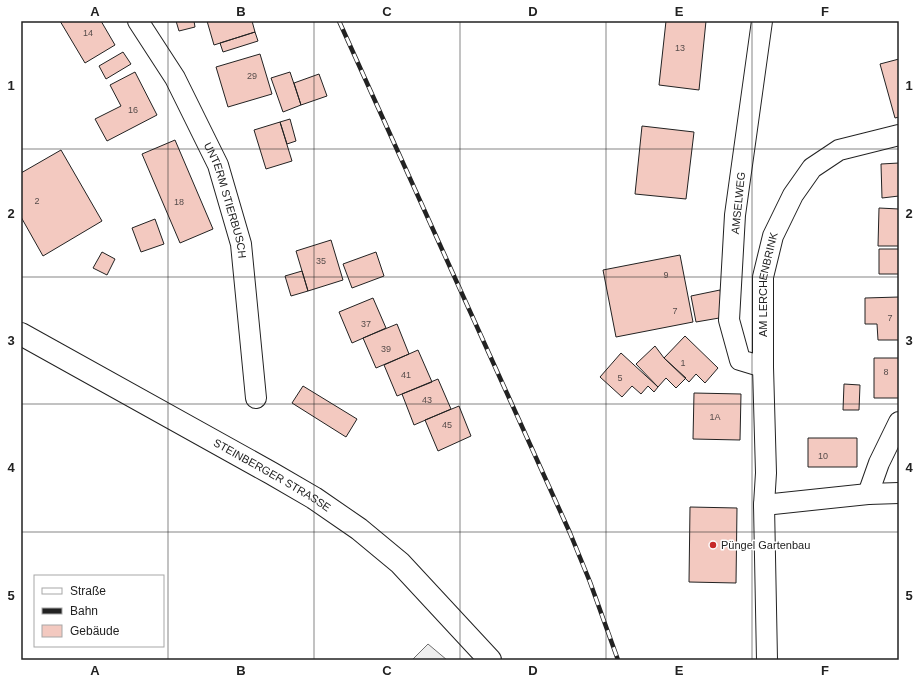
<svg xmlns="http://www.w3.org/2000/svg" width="920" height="681" font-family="Arial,sans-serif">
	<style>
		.green { fill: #eee; stroke: #6f6f6f }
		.building { fill: #f3c9c0; stroke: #222 }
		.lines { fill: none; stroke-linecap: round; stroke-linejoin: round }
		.street-casing { stroke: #222; stroke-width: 22 }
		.secondary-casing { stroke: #222; stroke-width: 24 }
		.street { stroke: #fff; stroke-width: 20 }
		.secondary { stroke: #fff; stroke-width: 22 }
		.rail-casing { stroke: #222; stroke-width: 4.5 }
		.rail { stroke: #fff; stroke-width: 3; stroke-dasharray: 9; stroke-linecap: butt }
		.grid { fill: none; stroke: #222; stroke-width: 1; stroke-opacity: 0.55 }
		.poi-dot { fill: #c62828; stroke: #fff; stroke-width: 1.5 }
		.labels { text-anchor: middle; stroke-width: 3; stroke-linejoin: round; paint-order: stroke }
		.number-label { font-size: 9px; fill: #564c4a }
		.street-label { font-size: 11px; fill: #222; stroke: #fff }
		.poi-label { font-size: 11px; fill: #222; stroke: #fff; text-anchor: start }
		.neatline { fill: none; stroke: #222; stroke-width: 1.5 }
		.grid-label { font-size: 13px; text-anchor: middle; font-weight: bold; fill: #222 }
	</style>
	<rect width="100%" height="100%" fill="#fff"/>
	<!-- green -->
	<path class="green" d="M 428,644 L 447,660 L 412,660 Z"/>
	<!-- building -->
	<path class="building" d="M 60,21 L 101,21 L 115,45 L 85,63 Z
		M 176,21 L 194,21 L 195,27 L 179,31 Z
		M 207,21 L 252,21 L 255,32 L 214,45 Z
		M 666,21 L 706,21 L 699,90 L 659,85 Z
		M 255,32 L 258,41 L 223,52 L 220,43 Z
		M 123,52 L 131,64 L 106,79 L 99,66 Z
		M 260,54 L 272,94 L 228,107 L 216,67 Z
		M 899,59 L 899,117 L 895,118 L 880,64 Z
		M 135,72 L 157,115 L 107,141 L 95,119 L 121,106 L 110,85 Z
		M 290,72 L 301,105 L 283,112 L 271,78 Z
		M 319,74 L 327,96 L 301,105 L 294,83 Z
		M 290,119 L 296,141 L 287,144 L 280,122 Z
		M 280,122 L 292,161 L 266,169 L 254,130 Z
		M 642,126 L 694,132 L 686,199 L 635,194 Z
		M 175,140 L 213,229 L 180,243 L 142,154 Z
		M 61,150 L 102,221 L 43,256 L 21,217 L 21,173 Z
		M 899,163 L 899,196 L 882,198 L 881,164 Z
		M 879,208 L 899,209 L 899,246 L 878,246 Z
		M 155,219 L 164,244 L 141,252 L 132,228 Z
		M 331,240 L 343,280 L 308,291 L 296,251 Z
		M 879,249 L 899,249 L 899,274 L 879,274 Z
		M 102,252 L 115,259 L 107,275 L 93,268 Z
		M 376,252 L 384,276 L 352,288 L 343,264 Z
		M 680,255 L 693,322 L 616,337 L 603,270 Z
		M 302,271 L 308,291 L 291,296 L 285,276 Z
		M 720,290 L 725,317 L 696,322 L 691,296 Z
		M 899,297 L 899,340 L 878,340 L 877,324 L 865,324 L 865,298 Z
		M 373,298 L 386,328 L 352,343 L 339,312 Z
		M 397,324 L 409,354 L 376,368 L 363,338 Z
		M 685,336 L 718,368 L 705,383 L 696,374 L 689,382 L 664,358 Z
		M 655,346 L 664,358 L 686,378 L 676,388 L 666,378 L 658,387 L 636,364 Z
		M 418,350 L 432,382 L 397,396 L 384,365 Z
		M 621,353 L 658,387 L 654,392 L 648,386 L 641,394 L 632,386 L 622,397 L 600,377 Z
		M 874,358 L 899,358 L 899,398 L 874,398 Z
		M 438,379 L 451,409 L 414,425 L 402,394 Z
		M 844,384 L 860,385 L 859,410 L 843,410 Z
		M 303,386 L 357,419 L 346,437 L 292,403 Z
		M 694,393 L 741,394 L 740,440 L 693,439 Z
		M 459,406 L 471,436 L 438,451 L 425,420 Z
		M 808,438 L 857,438 L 857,467 L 808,467 Z
		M 690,507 L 737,508 L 736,583 L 689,582 Z"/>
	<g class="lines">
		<!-- street casing -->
		<g class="street-casing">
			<g id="street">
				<path id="s1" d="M 138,21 L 175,78 L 218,165 L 241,244 L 256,398"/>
				<path d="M 762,21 L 735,215 L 729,320 L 740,360 L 763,367"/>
				<path d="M 868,494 L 879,463 L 899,422"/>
				<path d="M 764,505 L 868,494 L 899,493"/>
				<path id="s2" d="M 767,660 L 764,505 L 766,473 L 763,367 L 763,277 L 773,236 L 793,195 L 812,168 L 839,150 L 899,135"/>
			</g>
		</g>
		<!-- secondary casing -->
		<g class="secondary-casing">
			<g id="secondary">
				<path id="s3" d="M 21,334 L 271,473 L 314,498 L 359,529 L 400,563 L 490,660"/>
			</g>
		</g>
		<!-- street -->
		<use href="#street" class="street"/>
		<!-- secondary -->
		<use href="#secondary" class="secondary"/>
		<!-- rail casing -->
		<g class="rail-casing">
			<path id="rail" d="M 339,21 L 570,533 L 590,582 L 618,660"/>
		</g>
		<!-- rail -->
		<use href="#rail" class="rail"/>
	</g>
	<!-- grid -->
	<path class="grid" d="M 168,21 L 168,660M 314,21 L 314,660M 460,21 L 460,660M 606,21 L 606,660M 752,21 L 752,660M 21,149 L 899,149M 21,277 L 899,277M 21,404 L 899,404M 21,532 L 899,532"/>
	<!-- markers -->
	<circle class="poi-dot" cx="713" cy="545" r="4"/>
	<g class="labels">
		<!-- number labels -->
		<g class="number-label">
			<text x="88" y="36">14</text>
			<text x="680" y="51">13</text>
			<text x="252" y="79">29</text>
			<text x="133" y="113">16</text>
			<text x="37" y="204">2</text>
			<text x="179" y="205">18</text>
			<text x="321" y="264">35</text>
			<text x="666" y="278">9</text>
			<text x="675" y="314">7</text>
			<text x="890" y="321">7</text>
			<text x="366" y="327">37</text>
			<text x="386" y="352">39</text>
			<text x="683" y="366">1</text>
			<text x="886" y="375">8</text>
			<text x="406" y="378">41</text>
			<text x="620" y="381">5</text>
			<text x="427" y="403">43</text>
			<text x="715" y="420">1A</text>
			<text x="447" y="428">45</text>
			<text x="823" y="459">10</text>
		</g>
		<!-- street labels -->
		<g class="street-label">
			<text dy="4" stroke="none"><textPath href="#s1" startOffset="201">UNTERM STIERBUSCH</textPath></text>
			<text transform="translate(738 203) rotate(-84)" y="4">AMSELWEG</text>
			<text dy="4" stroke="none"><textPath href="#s2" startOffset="376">AM LERCHENBRINK</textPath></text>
			<text dy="4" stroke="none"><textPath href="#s3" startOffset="288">STEINBERGER STRASSE</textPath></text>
		</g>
		<!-- poi labels -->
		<g class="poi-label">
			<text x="721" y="549">Püngel Gartenbau</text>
		</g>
	</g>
	<!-- border -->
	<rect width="920" height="681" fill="none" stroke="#ffffff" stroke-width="44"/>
	<!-- legend -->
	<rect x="34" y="575" width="130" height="72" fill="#ffffff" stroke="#a7a7a7"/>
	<rect x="42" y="588" width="20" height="6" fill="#ffffff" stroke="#a7a7a7"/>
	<text x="70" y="595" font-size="12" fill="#222222">Straße</text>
	<rect x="42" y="608" width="20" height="6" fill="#222222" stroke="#a7a7a7"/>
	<text x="70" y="615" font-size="12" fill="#222222">Bahn</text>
	<rect x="42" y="625" width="20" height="12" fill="#f3c9c0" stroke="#a7a7a7"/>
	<text x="70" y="635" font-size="12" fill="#222222">Gebäude</text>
	<rect x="22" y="22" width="876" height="637" class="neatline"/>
	<g class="grid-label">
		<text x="95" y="16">A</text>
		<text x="241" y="16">B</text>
		<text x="387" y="16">C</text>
		<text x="533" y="16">D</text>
		<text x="679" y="16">E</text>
		<text x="825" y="16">F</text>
		<text x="11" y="90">1</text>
		<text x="909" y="90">1</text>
		<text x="11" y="218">2</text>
		<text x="909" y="218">2</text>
		<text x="11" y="345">3</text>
		<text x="909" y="345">3</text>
		<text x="11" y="472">4</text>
		<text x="909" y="472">4</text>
		<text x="11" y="600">5</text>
		<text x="909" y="600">5</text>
		<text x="95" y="675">A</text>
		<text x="241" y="675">B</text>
		<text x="387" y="675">C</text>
		<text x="533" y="675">D</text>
		<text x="679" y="675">E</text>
		<text x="825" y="675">F</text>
	</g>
</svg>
